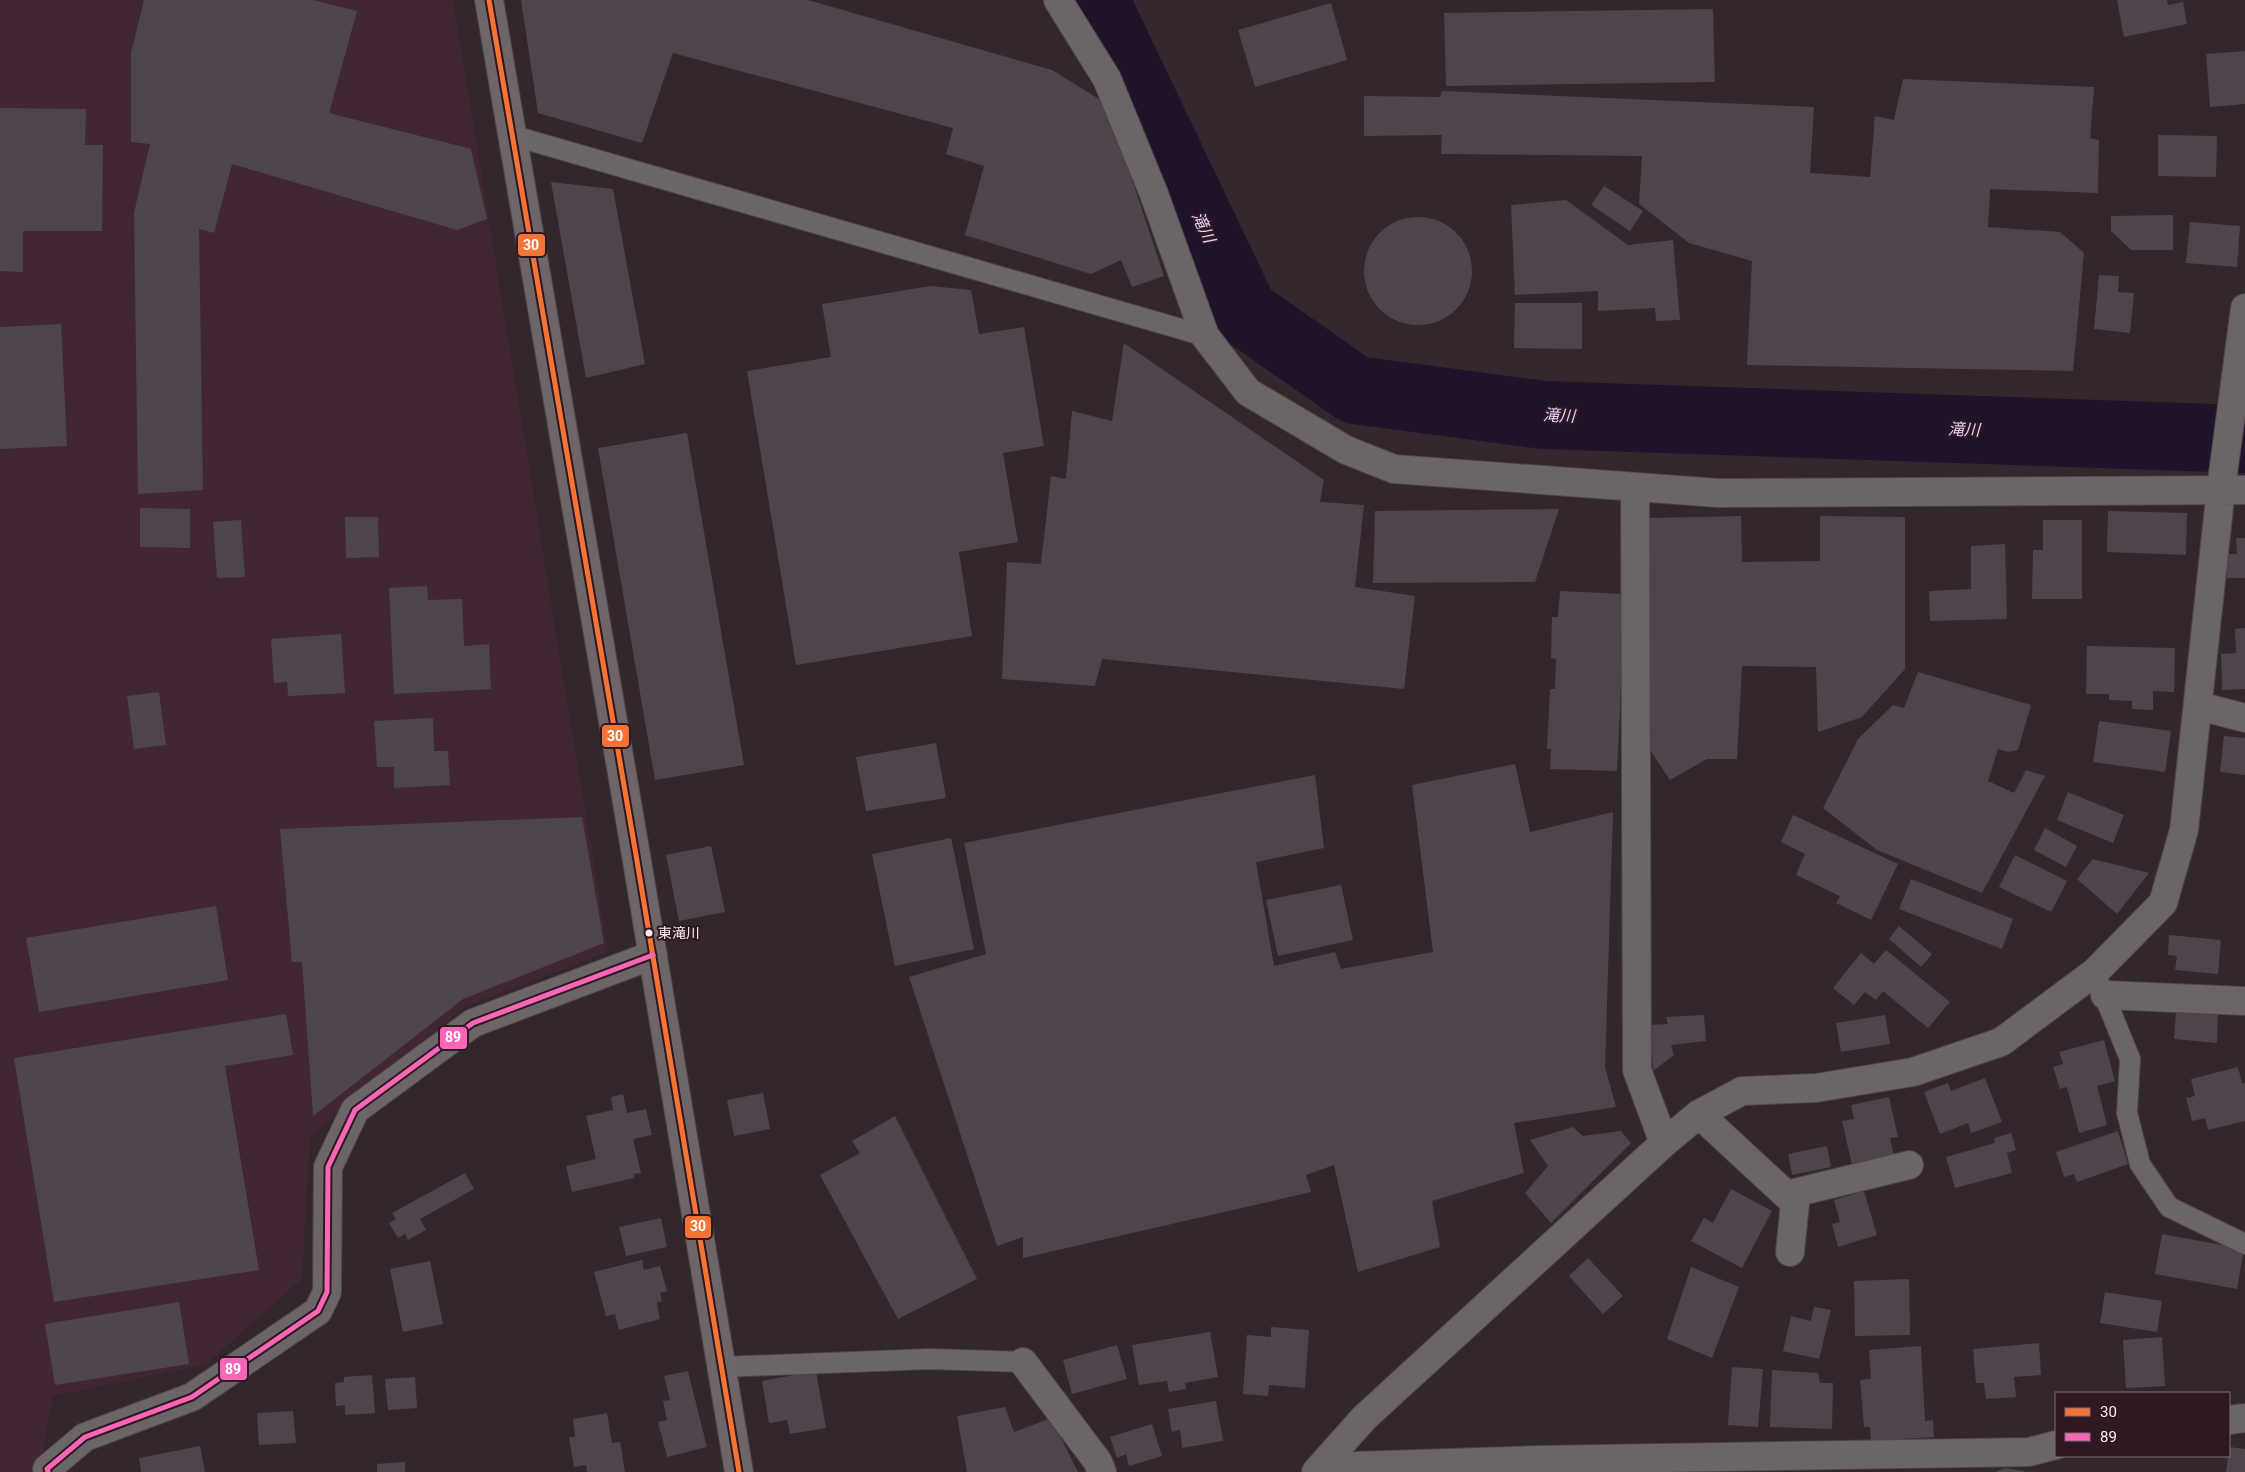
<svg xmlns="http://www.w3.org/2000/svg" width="2245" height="1472" font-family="Roboto,'Noto Sans JP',sans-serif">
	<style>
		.built { fill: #412733 }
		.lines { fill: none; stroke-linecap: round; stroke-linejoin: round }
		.river { stroke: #1f1329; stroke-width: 68 }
		.building { fill: #4e454c }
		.lane-casing { stroke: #4e4449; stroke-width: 22 }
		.street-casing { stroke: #4e4449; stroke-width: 30 }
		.primary-casing { stroke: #4e4449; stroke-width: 30 }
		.lane { stroke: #6b6567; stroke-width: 20 }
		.street { stroke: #6b6567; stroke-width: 28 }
		.primary { stroke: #6e6568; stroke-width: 28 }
		.bus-1-casing { stroke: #2e1922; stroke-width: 9 }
		.bus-2-casing { stroke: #2e1922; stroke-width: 9 }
		.bus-1 { stroke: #f57335; stroke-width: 5 }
		.bus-2 { stroke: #fa66b7; stroke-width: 5 }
		.bus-dot { fill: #fdedf3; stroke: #2e1922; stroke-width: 2 }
		.labels { text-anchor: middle; stroke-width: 4; stroke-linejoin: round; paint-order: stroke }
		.bus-label { font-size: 14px; fill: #fdedf3; stroke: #2e1922; text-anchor: start }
		.water-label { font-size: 16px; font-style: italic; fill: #e6d3fe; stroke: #2e1922 }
		.line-badge { stroke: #2e1922; stroke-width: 2 }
		.badge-label { font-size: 14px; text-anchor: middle; font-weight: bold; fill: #fff }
	</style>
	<rect width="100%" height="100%" fill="#33272d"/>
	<!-- built -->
	<path class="built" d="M 0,0 L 453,0 L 608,952 L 466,1006 L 310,1137 L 302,1279 L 205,1365 L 53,1396 L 39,1472 L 0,1472 Z"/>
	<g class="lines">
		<!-- river -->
		<path class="river" d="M 1095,0 L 1244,312 L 1355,390 L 1544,415 L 2245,439"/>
	</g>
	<!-- building -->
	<path class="building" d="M 144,0 L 313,0 L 357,11 L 329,113 L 471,149 L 487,219 L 457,230 L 232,164 L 214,233 L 199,229 L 203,490 L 138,494 L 134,213 L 150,144 L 131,142 L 131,53 Z
		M 521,0 L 808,0 L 1052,70 L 1107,104 L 1164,276 L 1132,287 L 1121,260 L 1091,274 L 965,235 L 984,166 L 946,154 L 953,128 L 673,53 L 642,143 L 538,113 Z
		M 2117,0 L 2167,0 L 2168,5 L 2183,2 L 2187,24 L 2124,37 Z
		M 1331,3 L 1347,60 L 1255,87 L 1238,30 Z
		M 1713,9 L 1715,82 L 1446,86 L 1444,13 Z
		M 2245,51 L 2245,104 L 2210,107 L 2206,54 Z
		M 1903,79 L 2094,87 L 2090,138 L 2099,140 L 2098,193 L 1990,189 L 1988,227 L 2060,232 L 2084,253 L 2073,371 L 1747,365 L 1752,261 L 1689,243 L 1639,204 L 1642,156 L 1441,154 L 1442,135 L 1364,136 L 1364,96 L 1440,97 L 1442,91 L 1814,107 L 1810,173 L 1870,177 L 1875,116 L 1894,120 Z
		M 0,108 L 86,109 L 85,145 L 103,145 L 102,231 L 23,231 L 23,272 L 0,271 Z
		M 2158,135 L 2217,136 L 2216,177 L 2158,176 Z
		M 551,182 L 613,189 L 645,364 L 586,378 Z
		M 1604,186 L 1643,211 L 1630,231 L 1591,205 Z
		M 1566,200 L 1628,245 L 1673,240 L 1680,320 L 1656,321 L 1655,308 L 1598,311 L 1598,291 L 1515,295 L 1511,205 Z
		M 2173,215 L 2173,250 L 2131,250 L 2111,231 L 2111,216 Z
		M1364 271a54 54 0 1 1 108 0a54 54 0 1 1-108 0Z
		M 2190,222 L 2240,226 L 2237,267 L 2186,263 Z
		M 2099,275 L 2119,276 L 2118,292 L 2134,293 L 2130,333 L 2094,329 Z
		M 930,286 L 971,290 L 979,334 L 1024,327 L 1044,446 L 1003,453 L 1018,542 L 959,552 L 972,636 L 796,665 L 747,371 L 831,357 L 822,304 Z
		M 1515,303 L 1582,303 L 1582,349 L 1514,348 Z
		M 61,324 L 67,446 L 0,449 L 0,327 Z
		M 1124,343 L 1324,480 L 1320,502 L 1364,505 L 1355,587 L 1415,596 L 1404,689 L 1102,659 L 1095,686 L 1002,679 L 1007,562 L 1041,564 L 1051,476 L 1066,479 L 1072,411 L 1112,421 Z
		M 687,433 L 744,765 L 655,780 L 598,448 Z
		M 140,508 L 190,509 L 190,548 L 140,547 Z
		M 1559,509 L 1535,582 L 1373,583 L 1375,511 Z
		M 2108,511 L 2187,513 L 2186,555 L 2107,552 Z
		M 1741,516 L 1742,562 L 1820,561 L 1820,516 L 1905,517 L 1905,669 L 1862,717 L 1818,732 L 1816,667 L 1742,666 L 1737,759 L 1707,759 L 1670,780 L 1643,739 L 1650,518 Z
		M 345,517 L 378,517 L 379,557 L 346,558 Z
		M 241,520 L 245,577 L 217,578 L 213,522 Z
		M 2043,520 L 2082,520 L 2082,599 L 2032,599 L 2033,550 L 2043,550 Z
		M 2236,538 L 2245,538 L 2245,578 L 2227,578 L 2226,554 L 2237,554 Z
		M 2005,544 L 2007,619 L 1930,621 L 1929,591 L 1971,589 L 1971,546 Z
		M 427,586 L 428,600 L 462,599 L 464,646 L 489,644 L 491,689 L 394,694 L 389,588 Z
		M 1560,591 L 1625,594 L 1617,771 L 1550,769 L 1551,749 L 1547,749 L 1550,689 L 1555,689 L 1556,659 L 1551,658 L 1552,617 L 1558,617 Z
		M 2245,628 L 2245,689 L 2222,690 L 2221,654 L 2236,653 L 2235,629 Z
		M 341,634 L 345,693 L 288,696 L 287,682 L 274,683 L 271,639 Z
		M 2087,646 L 2175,648 L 2174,692 L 2153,691 L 2153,710 L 2132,709 L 2132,701 L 2109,700 L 2109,694 L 2086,694 Z
		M 1918,672 L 2031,705 L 2018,750 L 2008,752 L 1998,749 L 1988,781 L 2014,793 L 2026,770 L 2045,776 L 1982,893 L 1877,850 L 1823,808 L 1858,739 L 1893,705 L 1904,708 Z
		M 159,692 L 166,745 L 134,749 L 127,696 Z
		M 433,718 L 434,751 L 448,751 L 450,785 L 394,788 L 394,767 L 377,767 L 374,721 Z
		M 2099,721 L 2171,731 L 2165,772 L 2093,762 Z
		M 2224,736 L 2245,738 L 2245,775 L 2220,772 Z
		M 936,743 L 946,798 L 866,811 L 856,757 Z
		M 1515,764 L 1530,832 L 1613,812 L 1605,1067 L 1616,1107 L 1514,1123 L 1524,1173 L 1432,1201 L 1440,1247 L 1358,1272 L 1334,1165 L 1306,1175 L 1311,1192 L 1023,1258 L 1023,1237 L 997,1246 L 909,977 L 986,954 L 964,843 L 1315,775 L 1324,848 L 1256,862 L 1274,966 L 1335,952 L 1341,969 L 1433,952 L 1412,785 Z
		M 2068,792 L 2124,815 L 2113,843 L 2057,820 Z
		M 1793,815 L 1898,864 L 1871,920 L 1836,903 L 1840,896 L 1796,875 L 1805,854 L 1781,842 Z
		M 582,817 L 604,943 L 463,999 L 313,1116 L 302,962 L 292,962 L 280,829 Z
		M 2045,828 L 2077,846 L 2066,867 L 2034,850 Z
		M 951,838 L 974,949 L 895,966 L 872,854 Z
		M 711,846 L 725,912 L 679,921 L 666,855 Z
		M 2015,855 L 2067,881 L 2051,912 L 1999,887 Z
		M 2093,859 L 2149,873 L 2117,914 L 2077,879 Z
		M 1911,879 L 2013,919 L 2002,949 L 1899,909 Z
		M 1341,885 L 1353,940 L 1278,956 L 1266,900 Z
		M 216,906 L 228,980 L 39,1012 L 26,938 Z
		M 1899,926 L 1932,954 L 1921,967 L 1889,939 Z
		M 2169,935 L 2221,940 L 2218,974 L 2175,970 L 2177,956 L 2168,955 Z
		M 1886,950 L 1950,1002 L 1928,1028 L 1883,991 L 1876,1000 L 1865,992 L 1854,1005 L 1833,988 L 1861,953 L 1874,964 Z
		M 2176,1011 L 2218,1014 L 2217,1043 L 2174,1039 Z
		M 286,1014 L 293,1055 L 225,1066 L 259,1270 L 54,1302 L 14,1058 Z
		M 1704,1015 L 1706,1041 L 1671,1045 L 1674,1055 L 1653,1071 L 1650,1025 L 1668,1024 L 1666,1017 Z
		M 1885,1015 L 1890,1044 L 1841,1052 L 1836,1023 Z
		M 2104,1040 L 2115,1081 L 2097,1086 L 2107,1125 L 2079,1133 L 2067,1087 L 2060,1089 L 2053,1067 L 2063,1064 L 2059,1052 Z
		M 2238,1067 L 2242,1083 L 2245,1083 L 2245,1121 L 2208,1130 L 2205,1118 L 2192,1121 L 2186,1098 L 2195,1096 L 2191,1079 Z
		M 1985,1078 L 2002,1122 L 1971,1133 L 1968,1123 L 1940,1134 L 1924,1092 L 1948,1083 L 1951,1091 Z
		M 763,1093 L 770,1129 L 734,1136 L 727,1100 Z
		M 623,1094 L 627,1113 L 646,1109 L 652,1135 L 633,1139 L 641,1173 L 634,1174 L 634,1178 L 572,1192 L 566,1166 L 596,1159 L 586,1116 L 613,1110 L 611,1097 Z
		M 1889,1097 L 1898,1137 L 1890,1138 L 1894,1155 L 1852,1165 L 1842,1121 L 1854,1119 L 1851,1105 Z
		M 895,1116 L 977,1279 L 898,1319 L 820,1175 L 860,1153 L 852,1141 Z
		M 1573,1127 L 1583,1136 L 1621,1131 L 1631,1143 L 1551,1223 L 1525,1193 L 1548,1166 L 1530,1140 Z
		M 2118,1131 L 2128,1164 L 2077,1182 L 2074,1174 L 2064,1177 L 2056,1152 Z
		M 2011,1133 L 2016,1150 L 2007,1153 L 2012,1173 L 1955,1188 L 1946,1157 L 1995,1143 L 1994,1138 Z
		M 1827,1146 L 1831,1167 L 1792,1175 L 1788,1154 Z
		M 465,1173 L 474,1189 L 420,1219 L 426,1230 L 408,1240 L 405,1234 L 398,1238 L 389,1223 L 396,1219 L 392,1213 Z
		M 1731,1189 L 1772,1211 L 1742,1268 L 1691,1241 L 1704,1218 L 1713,1223 Z
		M 1864,1191 L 1877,1235 L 1838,1247 L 1832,1224 L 1840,1222 L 1834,1200 Z
		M 661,1218 L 667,1247 L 626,1256 L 619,1227 Z
		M 2162,1234 L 2244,1249 L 2237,1289 L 2155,1274 Z
		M 1588,1258 L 1623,1296 L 1603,1314 L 1569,1276 Z
		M 642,1260 L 644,1270 L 660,1266 L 667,1291 L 660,1293 L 662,1301 L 657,1303 L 660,1319 L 619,1330 L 615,1314 L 606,1316 L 594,1272 Z
		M 430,1261 L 443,1324 L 403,1332 L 390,1269 Z
		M 1691,1267 L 1739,1287 L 1712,1358 L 1667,1339 Z
		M 1909,1279 L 1910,1335 L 1855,1336 L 1854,1281 Z
		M 2105,1292 L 2162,1301 L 2157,1332 L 2100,1323 Z
		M 179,1302 L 189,1364 L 55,1385 L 45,1324 Z
		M 1814,1307 L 1831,1310 L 1819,1359 L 1783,1351 L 1791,1316 L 1811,1321 Z
		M 1271,1327 L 1309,1330 L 1305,1388 L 1269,1385 L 1268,1396 L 1243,1394 L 1247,1335 L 1271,1337 Z
		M 1210,1332 L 1218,1377 L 1185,1383 L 1186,1389 L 1169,1392 L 1167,1381 L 1139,1385 L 1132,1345 Z
		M 2162,1337 L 2165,1386 L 2126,1388 L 2123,1340 Z
		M 2039,1343 L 2041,1375 L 2014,1377 L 2016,1397 L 1986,1399 L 1984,1383 L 1976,1383 L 1973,1349 Z
		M 1117,1345 L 1127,1379 L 1072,1394 L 1063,1360 Z
		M 1921,1346 L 1925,1421 L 1933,1420 L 1934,1437 L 1871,1441 L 1870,1427 L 1864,1427 L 1860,1380 L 1871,1379 L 1869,1350 Z
		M 1732,1367 L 1763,1369 L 1758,1427 L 1728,1425 Z
		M 1772,1370 L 1818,1373 L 1820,1383 L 1833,1383 L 1832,1429 L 1770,1427 Z
		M 688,1371 L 707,1447 L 667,1457 L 658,1422 L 667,1420 L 663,1401 L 670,1400 L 664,1376 Z
		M 816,1371 L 826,1428 L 790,1434 L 787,1420 L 769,1423 L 762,1381 Z
		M 372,1375 L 375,1413 L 345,1415 L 345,1405 L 336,1406 L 335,1383 L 344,1382 L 344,1377 Z
		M 415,1377 L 417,1408 L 388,1410 L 385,1379 Z
		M 1216,1401 L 1223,1441 L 1182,1448 L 1180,1430 L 1172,1432 L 1168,1409 Z
		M 1005,1407 L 1014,1432 L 1051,1418 L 1078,1472 L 967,1472 L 957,1416 Z
		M 293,1411 L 296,1443 L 259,1445 L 257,1413 Z
		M 607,1413 L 612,1443 L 620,1442 L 625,1472 L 587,1472 L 586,1465 L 574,1467 L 569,1437 L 575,1437 L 573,1419 Z
		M 1152,1424 L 1162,1456 L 1129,1466 L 1126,1454 L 1117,1458 L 1110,1437 Z
		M 200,1446 L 205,1472 L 141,1472 L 139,1458 Z
		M 2229,1447 L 2245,1449 L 2245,1472 L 2226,1472 Z
		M 405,1462 L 405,1472 L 377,1472 L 377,1464 Z
		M 2005,1468 L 2024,1471 L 2024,1472 L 1995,1472 Z"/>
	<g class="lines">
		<!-- lane casing -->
		<g class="lane-casing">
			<path id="lane" d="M 511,135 L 1205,336
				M 2100,985 L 2130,1059 L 2127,1113 L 2140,1164 L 2169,1207 L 2245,1244
				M 721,1367 L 929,1359 L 1023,1362"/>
		</g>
		<!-- street casing -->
		<g class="street-casing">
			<path id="street" d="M 1058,0 L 1107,79 L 1154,194 L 1205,336 L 1248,392 L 1346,450 L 1394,469 L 1718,493 L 2245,490
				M 1635,487 L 1637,1070 L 1664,1143
				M 2199,706 L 2245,718
				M 2105,995 L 2245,1001
				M 1699,1114 L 1795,1203 L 1790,1252
				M 1786,1195 L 1909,1165
				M 1023,1362 L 1098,1462 L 1102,1472
				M 2229,1420 L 2245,1418
				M 1322,1467 L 1541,1460 L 2029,1452 L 2056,1445
				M 48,1472 L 47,1469 L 85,1437 L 192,1397 L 318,1311 L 327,1292 L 328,1167 L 355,1110 L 473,1023 L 653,955
				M 1316,1472 L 1364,1418 L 1664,1143 L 1699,1114 L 1742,1091 L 1816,1088 L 1913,1072 L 2001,1042 L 2095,972 L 2163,903 L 2184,830 L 2221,489 L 2245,308"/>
		</g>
		<!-- primary casing -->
		<g class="primary-casing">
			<path id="primary" d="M 489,0 L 636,855 L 739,1472"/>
		</g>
		<!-- lane -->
		<use href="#lane" class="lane"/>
		<!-- street -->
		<use href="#street" class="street"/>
		<!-- primary -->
		<use href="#primary" class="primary"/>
		<!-- bus-1 casing -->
		<g class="bus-1-casing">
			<path id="bus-1" d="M 489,0 L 636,855 L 739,1472"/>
		</g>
		<!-- bus-2 casing -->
		<g class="bus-2-casing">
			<path id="bus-2" d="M 48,1472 L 47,1469 L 85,1437 L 192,1397 L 318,1311 L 327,1292 L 328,1167 L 355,1110 L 473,1023 L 653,955"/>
		</g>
		<!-- bus-1 -->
		<use href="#bus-1" class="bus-1"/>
		<!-- bus-2 -->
		<use href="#bus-2" class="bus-2"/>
	</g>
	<!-- markers -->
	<circle class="bus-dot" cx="649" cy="933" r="4.5"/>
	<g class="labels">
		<!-- bus labels -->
		<g class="bus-label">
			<text x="658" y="938">東滝川</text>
		</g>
		<!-- water labels -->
		<g class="water-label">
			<text transform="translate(1204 227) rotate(65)" y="6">滝川</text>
			<text transform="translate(1559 415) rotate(3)" y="6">滝川</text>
			<text transform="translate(1964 429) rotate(2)" y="6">滝川</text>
		</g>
	</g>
	<g class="line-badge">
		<rect x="517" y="233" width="29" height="24" rx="5" fill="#f57335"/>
		<rect x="601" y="724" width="29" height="24" rx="5" fill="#f57335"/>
		<rect x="439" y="1026" width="29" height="24" rx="5" fill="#fa66b7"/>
		<rect x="684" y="1215" width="28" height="24" rx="5" fill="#f57335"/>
		<rect x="219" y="1357" width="29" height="24" rx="5" fill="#fa66b7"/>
	</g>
	<g class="badge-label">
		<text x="531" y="250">30</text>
		<text x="615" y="741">30</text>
		<text x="453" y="1042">89</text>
		<text x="698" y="1231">30</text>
		<text x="233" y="1374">89</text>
	</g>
	<!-- legend -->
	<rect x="2055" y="1392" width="175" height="65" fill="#2e1922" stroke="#816e76"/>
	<rect x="2065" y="1408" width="25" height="8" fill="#f57335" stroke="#816e76"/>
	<text x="2100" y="1417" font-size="15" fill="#fdedf3">30</text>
	<rect x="2065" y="1433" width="25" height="8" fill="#fa66b7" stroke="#816e76"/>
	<text x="2100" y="1442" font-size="15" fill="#fdedf3">89</text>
</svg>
